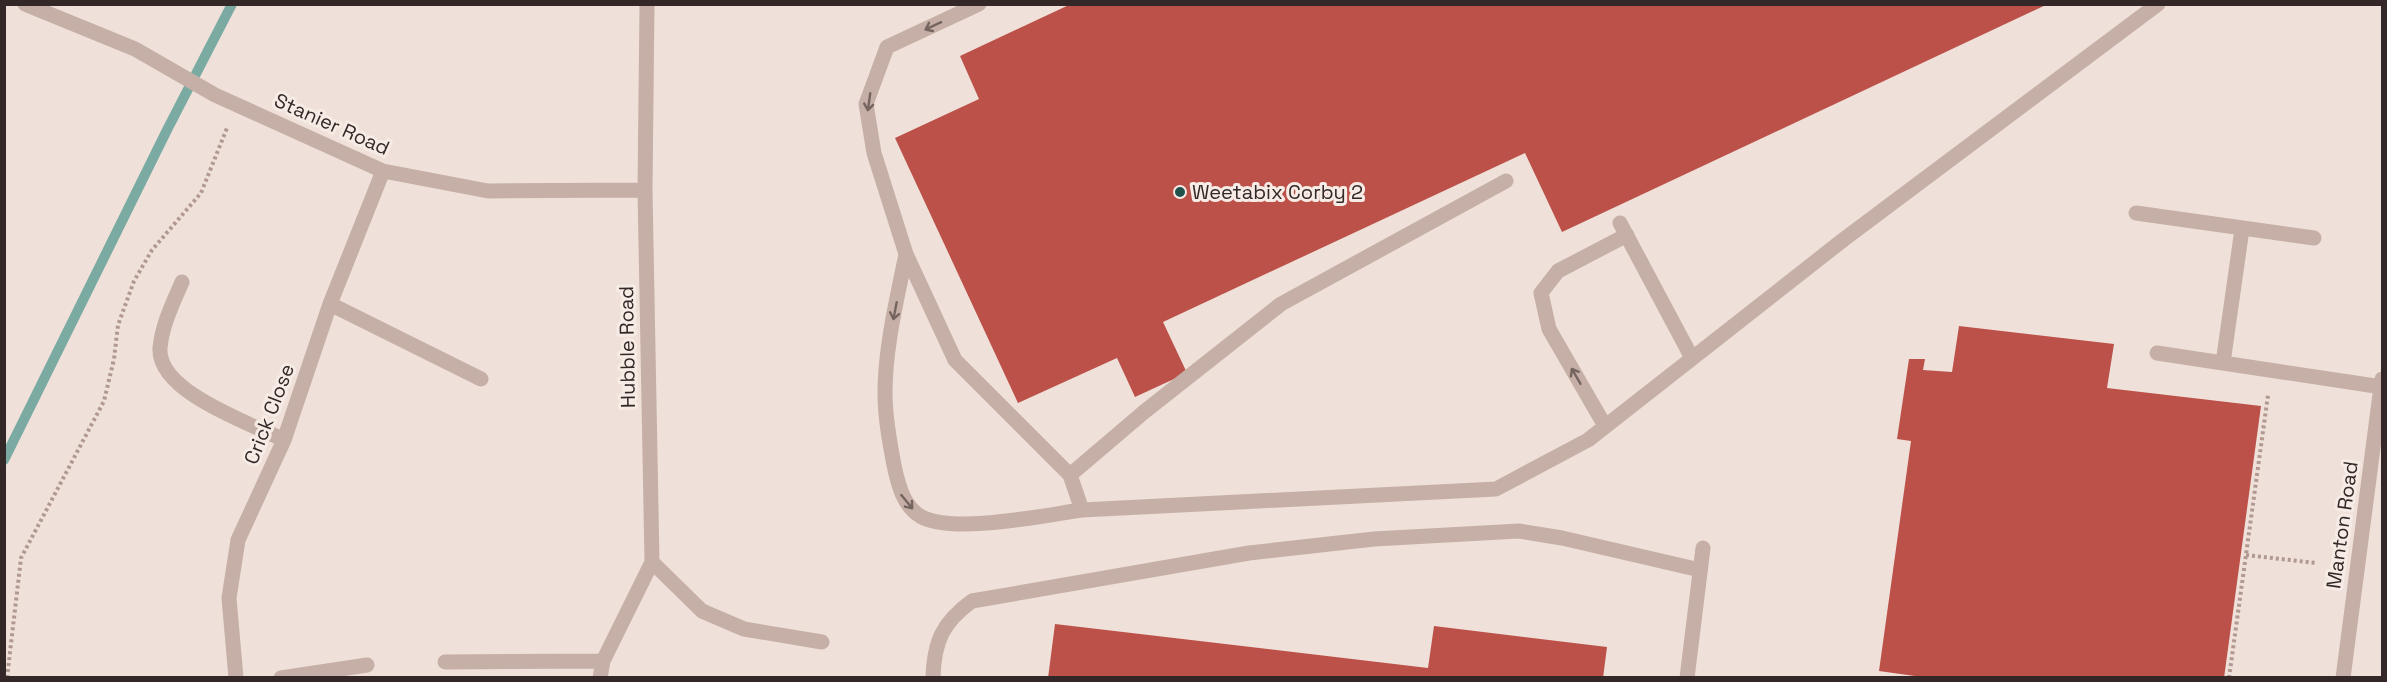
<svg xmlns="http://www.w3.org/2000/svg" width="2387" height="682" font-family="'Space Grotesk',sans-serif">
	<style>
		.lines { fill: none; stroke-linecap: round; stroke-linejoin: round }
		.stream { stroke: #7baaa3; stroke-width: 10 }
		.building { fill: #bc514a }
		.path { stroke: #b19991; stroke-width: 4; stroke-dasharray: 3 3; stroke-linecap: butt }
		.service { stroke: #c6afa6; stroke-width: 15 }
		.minor { stroke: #c6afa6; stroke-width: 15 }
		.oneway { stroke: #756560 }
		.poi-dot { fill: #20514b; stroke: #f7ece5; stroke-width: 2 }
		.labels { text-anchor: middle; stroke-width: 6; stroke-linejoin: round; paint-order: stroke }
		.street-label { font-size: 20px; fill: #332827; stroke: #f7ece5 }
		.poi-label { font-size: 20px; fill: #332827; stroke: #f7ece5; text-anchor: start }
	</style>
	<rect width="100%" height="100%" fill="#efe1d9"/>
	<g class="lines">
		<!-- stream -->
		<path class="stream" d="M 4,460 L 167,130 L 232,4"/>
	</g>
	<!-- building -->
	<path class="building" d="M 1071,4 L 2048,4 L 1562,232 L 1525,153 L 1163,322 L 1187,373 L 1135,397 L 1117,358 L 1018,403 L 895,138 L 979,99 L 960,56 Z
		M 1959,326 L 2114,344 L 2107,388 L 2261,406 L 2224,678 L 1929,678 L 1879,671 L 1911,441 L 1897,439 L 1909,359 L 1925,359 L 1923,370 L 1952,372 Z
		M 1055,624 L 1428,668 L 1434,626 L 1607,647 L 1603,678 L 1048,678 Z"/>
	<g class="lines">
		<!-- path -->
		<path class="path" d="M 2246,555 L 2316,563
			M 7,678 L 21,558 L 104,401 L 114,359 L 118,325 L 134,281 L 152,250 L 201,193 L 227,128
			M 2229,678 L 2268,395"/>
		<!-- service -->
		<path class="service" d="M 979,4 L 887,47 L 866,104 L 874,153 L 906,254 L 955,360 L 1070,475
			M 1506,181 L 1281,304 L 1144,412 L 1070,475 L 1082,510 L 1496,489 L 1588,440 L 1843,240 L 2158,4
			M 2136,213 L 2314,238
			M 1620,223 L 1692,358
			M 906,254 C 897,299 885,347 885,393 C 885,419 890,445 895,470 C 899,487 904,506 920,516 C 952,535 1045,515 1082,510
			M 2157,353 L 2382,387
			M 2223,363 L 2242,229
			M 1605,426 L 1549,329 L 1541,293 L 1558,271 L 1627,235
			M 933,678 C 934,641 943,622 972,601 L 1249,553 L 1374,539 L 1519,531 L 1562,538 L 1700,570"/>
		<!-- minor -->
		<path class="minor" d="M 25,4 L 135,49 L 215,95 L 383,171 L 488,191 L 645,190
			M 182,282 C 173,303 162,325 160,348 C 157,392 252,424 284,440
			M 330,304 L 481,379
			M 652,562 L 702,611 L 744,629 L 822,642
			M 445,662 L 603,661
			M 236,678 L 229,598 L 238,540 L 284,440 L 330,304 L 383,171
			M 281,678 L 367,665
			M 600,678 L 603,661 L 652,562 L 645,190 L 647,4
			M 1687,678 L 1703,548
			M 2343,678 L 2382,379"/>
	</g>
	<!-- one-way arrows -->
	<defs><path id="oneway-shaft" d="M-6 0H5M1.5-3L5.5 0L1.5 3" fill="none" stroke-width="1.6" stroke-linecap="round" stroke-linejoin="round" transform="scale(1.5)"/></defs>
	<g class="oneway">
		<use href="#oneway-shaft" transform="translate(933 26) rotate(155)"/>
		<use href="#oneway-shaft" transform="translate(869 102) rotate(98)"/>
		<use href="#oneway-shaft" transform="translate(895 311) rotate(101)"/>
		<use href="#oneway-shaft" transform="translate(1576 376) rotate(-120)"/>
		<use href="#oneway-shaft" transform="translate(907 502) rotate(51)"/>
	</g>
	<!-- markers -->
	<circle class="poi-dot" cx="1180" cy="192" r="6"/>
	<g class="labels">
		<!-- street labels -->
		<g class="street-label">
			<text transform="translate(332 124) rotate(24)" y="7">Stanier Road</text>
			<text transform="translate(627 347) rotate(-91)" y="7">Hubble Road</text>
			<text transform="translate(269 414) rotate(-69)" y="7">Crick Close</text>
			<text transform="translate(2342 525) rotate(-82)" y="7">Manton Road</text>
		</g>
		<!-- poi labels -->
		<g class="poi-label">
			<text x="1192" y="199">Weetabix Corby 2</text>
		</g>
	</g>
	<!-- border -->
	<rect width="2387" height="682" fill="none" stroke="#332827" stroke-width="12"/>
</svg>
